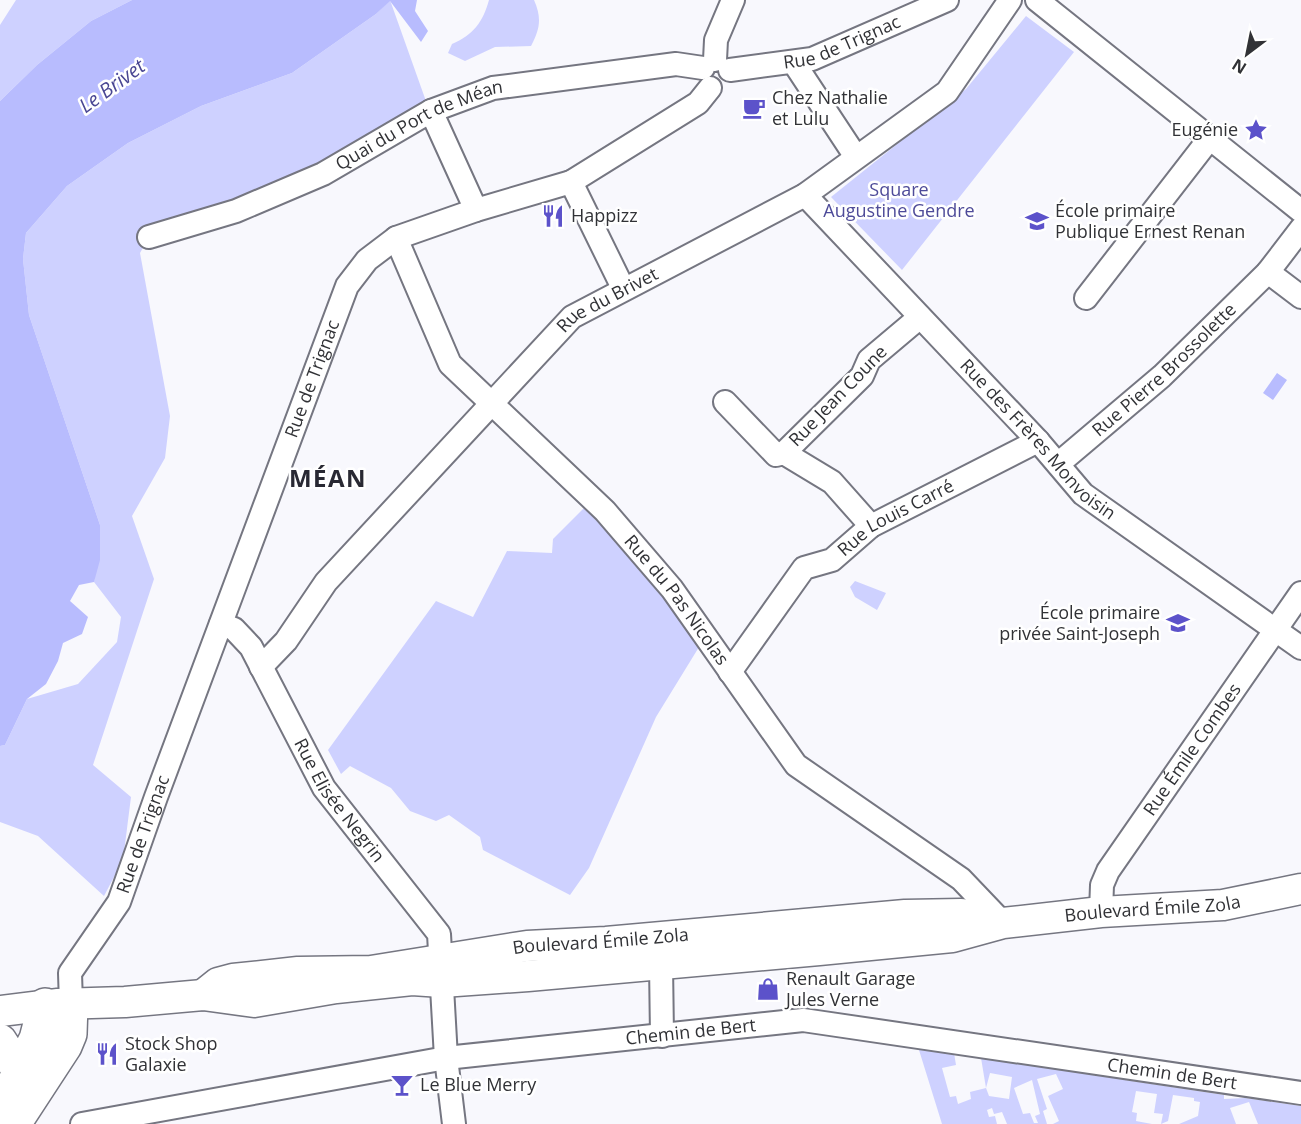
<svg xmlns="http://www.w3.org/2000/svg" width="1301" height="1124" font-family="'Open Sans',sans-serif">
	<style>
		.green { fill: #ced1ff; fill-rule: evenodd }
		.water { fill: #b8bcfe }
		.lines { fill: none; stroke-linecap: round; stroke-linejoin: round }
		.minor-casing { stroke: #757681; stroke-width: 26 }
		.major-casing { stroke: #757681; stroke-width: 33 }
		.highway-casing { stroke: #757681; stroke-width: 36 }
		.minor { stroke: #fff; stroke-width: 22 }
		.major { stroke: #fff; stroke-width: 30 }
		.highway { stroke: #fff; stroke-width: 33 }
		.labels { text-anchor: middle; stroke-width: 5; stroke-linejoin: round; paint-order: stroke }
		.street-label { font-size: 18px; fill: #313236; stroke: #fff }
		.poi-label { font-size: 18px; fill: #313236; stroke: #fff; text-anchor: start }
		.park-label { font-size: 18px; fill: #4e4b99; stroke: #fff }
		.water-label { font-size: 20px; font-style: italic; fill: #494693; stroke: #fff }
		.district-label { font-size: 24px; font-weight: bold; letter-spacing: 1.5px; fill: #292933; stroke: #fff }
	</style>
	<rect width="100%" height="100%" fill="#f8f8fd"/>
	<!-- green -->
	<path class="green" d="M 16,0 L 132,0 L 91,21 L 37,65 L 0,101 L 0,25 Z
		M 390,0 L 427,104 L 322,171 L 149,237 L 140,253 L 170,416 L 165,458 L 132,516 L 154,579 L 93,765 L 131,797 L 123,860 L 104,896 L 38,836 L 0,822 L 0,746 L 5,745 L 27,699 L 78,684 L 117,642 L 121,617 L 94,582 L 100,525 L 29,315 L 23,259 L 26,233 L 67,186 L 128,143 L 201,106 L 292,73 L 376,14 Z
		M 489,0 L 534,0 C 542,18 540,29 531,46 L 495,47 L 465,61 L 448,53 L 452,44 C 473,35 483,22 489,0 Z
		M 1026,16 L 1074,52 L 902,270 L 831,197 L 966,89 Z
		M 586,506 L 668,600 L 699,647 L 656,717 L 589,868 L 570,895 L 483,850 L 480,837 L 449,815 L 436,821 L 410,811 L 391,788 L 350,766 L 341,774 L 328,750 L 436,601 L 473,617 L 507,551 L 552,553 L 553,539 Z
		M 855,581 L 886,593 L 877,610 L 855,597 L 850,587 Z
		M 919,1050 L 954,1053 L 956,1065 L 942,1068 L 950,1097 L 956,1096 L 958,1104 L 971,1099 L 970,1092 L 986,1088 L 981,1058 L 1224,1095 L 1224,1099 L 1245,1098 L 1301,1106 L 1301,1124 L 1258,1124 L 1249,1102 L 1230,1108 L 1236,1124 L 1179,1124 L 1198,1116 L 1200,1102 L 1194,1101 L 1194,1098 L 1173,1095 L 1168,1121 L 1161,1124 L 1163,1114 L 1154,1113 L 1157,1094 L 1136,1091 L 1132,1112 L 1137,1113 L 1136,1121 L 1152,1124 L 1053,1124 L 1059,1121 L 1048,1096 L 1063,1089 L 1056,1074 L 1037,1079 L 1047,1109 L 1043,1111 L 1047,1124 L 1007,1124 L 1002,1112 L 994,1114 L 992,1108 L 987,1110 L 989,1117 L 995,1116 L 997,1124 L 942,1124 ZM 990,1073 L 1012,1077 L 1009,1099 L 989,1096 L 986,1088 ZM 1032,1080 L 1040,1114 L 1035,1116 L 1038,1123 L 1034,1123 L 1030,1113 L 1023,1114 L 1014,1088 Z"/>
	<!-- water -->
	<path class="water" d="M 132,0 L 417,0 L 415,11 L 428,31 L 421,42 L 390,1 L 376,14 L 292,73 L 201,106 L 128,143 L 67,186 L 26,233 L 23,259 L 29,315 L 100,525 L 100,560 L 94,582 L 79,585 L 70,601 L 88,617 L 82,634 L 63,643 L 58,661 L 46,684 L 27,699 L 5,745 L 0,746 L 0,101 L 37,65 L 91,21 Z
		M 1277,373 L 1287,380 L 1273,400 L 1263,393 Z"/>
	<g class="lines">
		<!-- minor casing -->
		<g class="minor-casing">
			<g id="minor">
				<path d="M 1037,0 L 1301,211"/>
				<path d="M 715,60 L 716,40 L 733,0"/>
				<path d="M 794,63 L 856,157"/>
				<path id="s1" d="M 730,70 L 812,59 L 947,0"/>
				<path d="M 431,111 L 476,210"/>
				<path d="M 571,182 L 623,288"/>
				<path id="s2" d="M 805,195 L 1038,441 L 1083,494 L 1301,648"/>
				<path d="M 1301,229 L 1268,272 L 1301,297"/>
				<path id="s3" d="M 149,237 L 236,211 L 323,174 L 431,111 L 493,88 L 676,64 L 703,68"/>
				<path id="s4" d="M 396,238 L 450,364 L 605,511 L 672,589 L 796,765 L 961,879 L 1003,923"/>
				<path d="M 1086,298 L 1210,138"/>
				<path d="M 725,402 L 776,455 L 784,453 L 832,482 L 871,526"/>
				<path d="M 784,453 L 862,376 L 869,360 L 920,317"/>
				<path id="s5" d="M 1058,464 L 1162,376 L 1268,272"/>
				<path id="s6" d="M 221,624 L 234,629 L 251,647 L 324,788 L 439,934 L 446,1058 L 454,1124"/>
				<path id="s7" d="M 261,667 L 286,641 L 326,582 L 572,317 L 805,195 L 947,92 L 1010,0"/>
				<path id="s8" d="M 730,672 L 804,568 L 832,560 L 871,526 L 1038,441"/>
				<path id="s9" d="M 1101,912 L 1102,885 L 1108,871 L 1301,593"/>
				<path d="M 661,964 L 662,1036"/>
				<path id="s10" d="M 71,1004 L 70,973 L 119,902 L 156,797 L 347,286 L 367,260 L 396,238 L 476,210 L 571,182 L 698,103 L 710,88"/>
				<path id="s11" d="M 82,1124 L 446,1058 L 803,1020 L 1301,1093"/>
			</g>
		</g>
		<!-- major casing -->
		<g class="major-casing">
			<g id="major">
				<path id="s12" d="M 203,995 L 218,983 L 233,979 L 298,972 L 371,971 L 527,946 L 606,942 L 905,915 L 961,914 L 994,921"/>
				<path id="s13" d="M 0,1011 L 58,1004 L 125,1002 L 203,995 L 254,1002 L 336,988 L 412,980 L 442,982 L 528,976 L 819,950 L 952,937 L 1003,923 L 1101,912 L 1223,905 L 1301,889"/>
			</g>
		</g>
		<!-- highway casing -->
		<g class="highway-casing">
			<path id="highway" d="M 0,1041 L 20,1072
				M 0,1111 L 36,1039 L 45,1005
				M 14,1124 L 65,1046 L 70,1034 L 71,1004"/>
		</g>
		<!-- minor -->
		<use href="#minor" class="minor"/>
		<!-- major -->
		<use href="#major" class="major"/>
		<!-- highway -->
		<use href="#highway" class="highway"/>
	</g>
	<!-- icons -->
	<defs>
		<g id="cafe-bare" transform="scale(1.8)"><path d="M-5.5-4.5H6V0H3Q3 3.5 0 3.5H-2.5Q-5.5 3.5-5.5 0ZM3-3.2v2h1.7v-2ZM-6 4.5H4V6H-6Z" fill="#5c52ca" stroke="#fff" stroke-width="2.5" paint-order="stroke"/></g>
		<g id="sight-bare" transform="scale(1.8)"><path d="M0-6L1.8-2.2L6-1.7L2.9 1.2L3.7 5.4L0 3.3L-3.7 5.4L-2.9 1.2L-6-1.7L-1.8-2.2Z" fill="#5c52ca" stroke="#fff" stroke-width="2.5" paint-order="stroke"/></g>
		<g id="restaurant-bare" transform="scale(1.8)"><path d="M-5-6h1v4h1v-4h1v4h1v-4h1v5L-1.5 .5V6h-2V.5L-5-1ZM5-6V6H3V1.5H1.5Q1.5-4 5-6Z" fill="#5c52ca" stroke="#fff" stroke-width="2.5" paint-order="stroke"/></g>
		<g id="school-bare" transform="scale(1.8)"><path d="M0-5L7-2L0 1L-7-2ZM-4 1L0 2.5L4 1V4Q0 6-4 4Z" fill="#5c52ca" stroke="#fff" stroke-width="2.5" paint-order="stroke"/></g>
		<g id="shop-bare" transform="scale(1.8)"><path d="M-5-2.5h2.3a2.7 3.5 0 0 1 5.4 0H5L5.5 6h-11ZM-1.5-2.5h3a1.5 2.3 0 0 0-3 0Z" fill="#5c52ca" stroke="#fff" stroke-width="2.5" paint-order="stroke"/></g>
		<g id="bar-bare" transform="scale(1.8)"><path d="M-6-5H6L.8 .8V4.5H3.5V6h-7V4.5H-.8V.8Z" fill="#5c52ca" stroke="#fff" stroke-width="2.5" paint-order="stroke"/></g>
	</defs>
	<g fill-rule="evenodd">
		<use href="#cafe-bare" x="754" y="108"/>
		<use href="#sight-bare" x="1256" y="130"/>
		<use href="#restaurant-bare" x="553" y="216"/>
		<use href="#school-bare" x="1037" y="221"/>
		<use href="#school-bare" x="1178" y="623"/>
		<use href="#shop-bare" x="768" y="989"/>
		<use href="#restaurant-bare" x="107" y="1054"/>
		<use href="#bar-bare" x="402" y="1085"/>
	</g>
	<g class="labels">
		<!-- street labels -->
		<g class="street-label">
			<text dy="6" stroke="none"><textPath href="#s1" startOffset="116">Rue de Trignac</textPath></text>
			<text dy="6" stroke="none"><textPath href="#s3" startOffset="294">Quai du Port de Méan</textPath></text>
			<text dy="6" stroke="none"><textPath href="#s7" startOffset="508">Rue du Brivet</textPath></text>
			<text dy="6" stroke="none"><textPath href="#s5" startOffset="142">Rue Pierre Brossolette</textPath></text>
			<text dy="6" stroke="none"><textPath href="#s10" startOffset="675">Rue de Trignac</textPath></text>
			<text transform="translate(838 396) rotate(-46)" y="6">Rue Jean Coune</text>
			<text dy="6" stroke="none"><textPath href="#s2" startOffset="338">Rue des Frères Monvoisin</textPath></text>
			<text dy="6" stroke="none"><textPath href="#s8" startOffset="234">Rue Louis Carré</textPath></text>
			<text dy="6" stroke="none"><textPath href="#s4" startOffset="465">Rue du Pas Nicolas</textPath></text>
			<text dy="6" stroke="none"><textPath href="#s9" startOffset="190">Rue Émile Combes</textPath></text>
			<text dy="6" stroke="none"><textPath href="#s6" startOffset="216">Rue Elisée Negrin</textPath></text>
			<text dy="6" stroke="none"><textPath href="#s10" startOffset="189">Rue de Trignac</textPath></text>
			<text dy="6" stroke="none"><textPath href="#s13" startOffset="1160">Boulevard Émile Zola</textPath></text>
			<text dy="6" stroke="none"><textPath href="#s12" startOffset="405">Boulevard Émile Zola</textPath></text>
			<text dy="6" stroke="none"><textPath href="#s11" startOffset="616">Chemin de Bert</textPath></text>
			<text dy="6" stroke="none"><textPath href="#s11" startOffset="1102">Chemin de Bert</textPath></text>
		</g>
		<!-- poi labels -->
		<g class="poi-label">
			<text x="772" y="104">Chez Nathalie<tspan x="772" dy="21">et Lulu</tspan></text>
			<text x="1238" y="136" text-anchor="end">Eugénie</text>
			<text x="1055" y="217">École primaire<tspan x="1055" dy="21">Publique Ernest Renan</tspan></text>
			<text x="571" y="222">Happizz</text>
			<text x="1160" y="619" text-anchor="end">École primaire<tspan x="1160" dy="21">privée Saint-Joseph</tspan></text>
			<text x="786" y="985">Renault Garage<tspan x="786" dy="21">Jules Verne</tspan></text>
			<text x="125" y="1050">Stock Shop<tspan x="125" dy="21">Galaxie</tspan></text>
			<text x="420" y="1091">Le Blue Merry</text>
		</g>
		<!-- park labels -->
		<g class="park-label">
			<text x="899" y="196">Square<tspan x="899" dy="21">Augustine Gendre</tspan></text>
		</g>
		<!-- water labels -->
		<g class="water-label">
			<text transform="translate(112 86) rotate(-36)" y="7">Le Brivet</text>
		</g>
		<!-- district labels -->
		<g class="district-label">
			<text x="328" y="487">MÉAN</text>
		</g>
	</g>
	<!-- north arrow -->
	<g transform="translate(1247 54) rotate(212)" stroke="#ffffff" stroke-width="4.5" paint-order="stroke">
	<path d="M0-4.5L10 22L0 15L-10 22Z" fill="#313236"/>
	<text y="-9" font-size="16" font-weight="bold" text-anchor="middle" fill="#313236">N</text>
	</g>
</svg>
